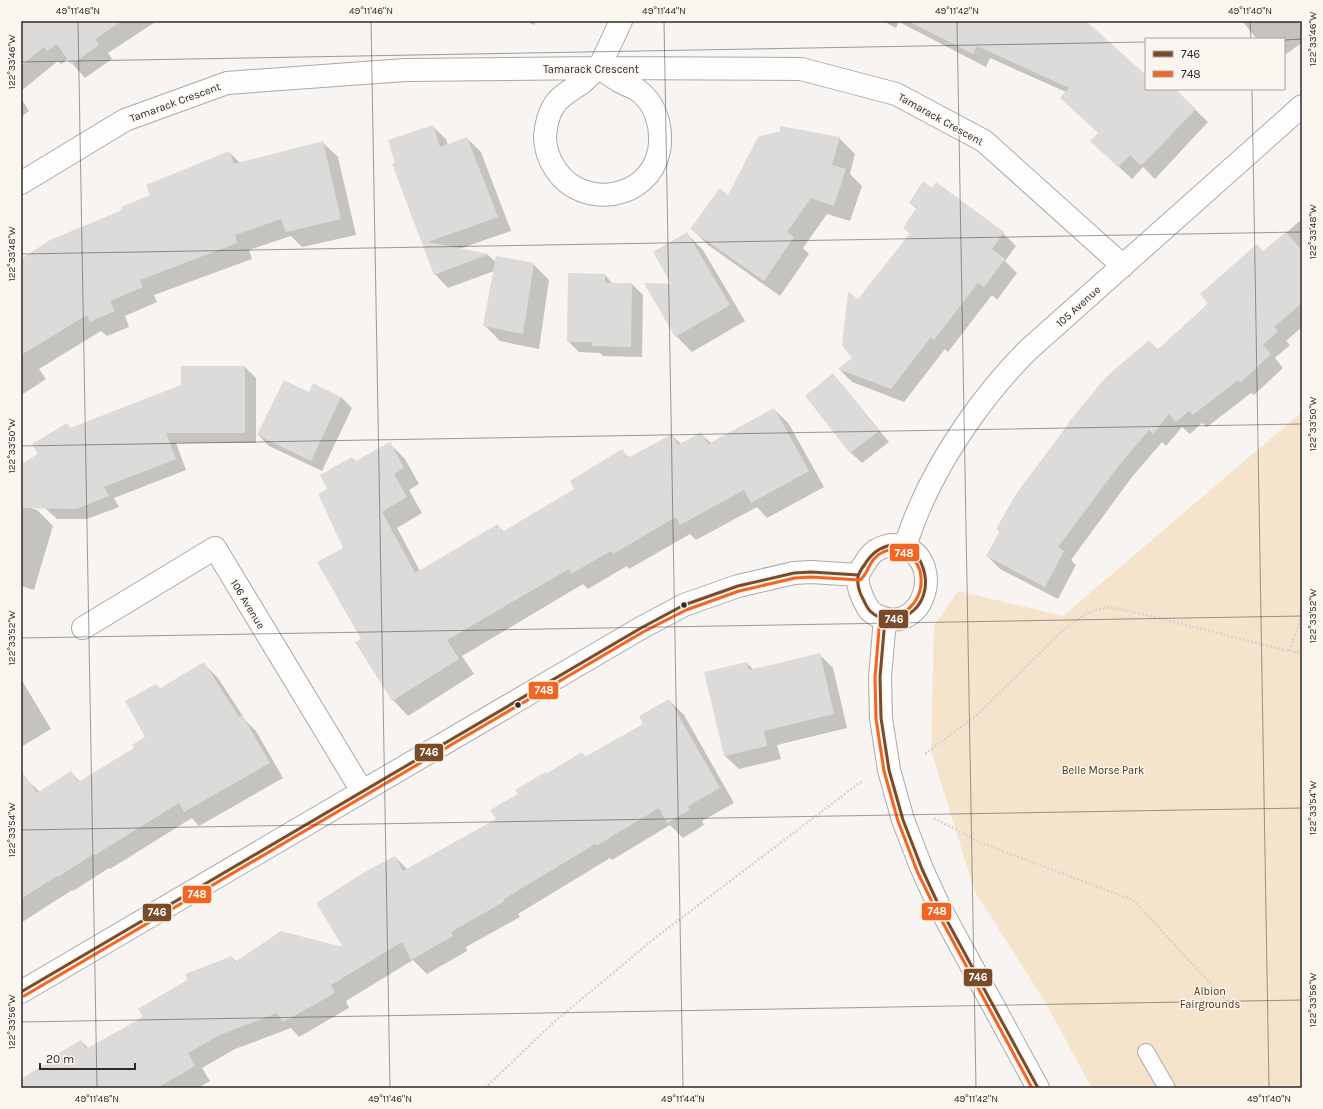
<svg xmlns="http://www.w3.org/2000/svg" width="1323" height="1109" font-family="Karla,sans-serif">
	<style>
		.green { fill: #f5e3cc }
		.shadow { fill: #0003 }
		.building { fill: #dddbd9 }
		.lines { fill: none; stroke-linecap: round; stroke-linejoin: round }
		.service-casing { stroke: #aba9a6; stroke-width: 18 }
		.minor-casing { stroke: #aba9a6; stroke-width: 24 }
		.tertiary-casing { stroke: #aba9a6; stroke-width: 24 }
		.path { stroke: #d4d4d3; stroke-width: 2.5; stroke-dasharray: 2 2; stroke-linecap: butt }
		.service { stroke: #fefdfd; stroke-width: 16 }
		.minor { stroke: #fefdfd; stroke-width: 22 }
		.tertiary { stroke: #fefdfd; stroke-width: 22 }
		.bus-1-casing { stroke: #faf5ee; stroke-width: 6 }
		.bus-2-casing { stroke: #faf5ee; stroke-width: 6 }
		.bus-1 { stroke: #7a4b2a; stroke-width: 3 }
		.bus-2 { stroke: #f26522; stroke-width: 3 }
		.ticks { fill: none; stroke: #2c2a28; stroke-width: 1; stroke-opacity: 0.45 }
		.bus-dot { fill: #2c2a28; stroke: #faf5ee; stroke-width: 1.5 }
		.labels { text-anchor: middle; stroke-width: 3; stroke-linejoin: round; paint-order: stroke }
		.street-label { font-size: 11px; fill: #2c2a28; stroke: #faf5ee }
		.park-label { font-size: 11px; fill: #483519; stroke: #faf5ee }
		.line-badge { stroke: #faf5ee; stroke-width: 1.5 }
		.badge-label { font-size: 11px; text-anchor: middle; font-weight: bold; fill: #fff }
		.neatline { fill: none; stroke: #2c2a28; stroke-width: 1.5 }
		.ticks-label { font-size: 10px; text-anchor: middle; fill: #2c2a28 }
	</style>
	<rect width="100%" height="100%" fill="#f7f4f1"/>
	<!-- green -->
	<path class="green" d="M 1302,412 L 1302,1088 L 1092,1088 L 1044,1000 L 975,892 L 931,750 L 934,626 L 958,591 L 1063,616 Z"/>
	<!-- shadow -->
	<path class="shadow" d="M 21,21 L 157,21 L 108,53 L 112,59 L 85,78 L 68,59 L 61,64 L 58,61 L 21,91 Z
		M 526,21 L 536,21 L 534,25 Z
		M 883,21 L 1084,21 L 1146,76 L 1146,89 L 1174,89 L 1208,122 L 1155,179 L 1143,167 L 1132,179 L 1105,154 L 1099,133 L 1066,92 L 990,58 L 986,67 L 899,22 L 896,28 Z
		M 1242,21 L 1302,21 L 1302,43 L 1286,54 L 1284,52 L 1284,39 L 1257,39 Z
		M 21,98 L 29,111 L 21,117 Z
		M 432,126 L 446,139 L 448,145 L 467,138 L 481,152 L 511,231 L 459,249 L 488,255 L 496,262 L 533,264 L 549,280 L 539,349 L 500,341 L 484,325 L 494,271 L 448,288 L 435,274 L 396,163 Z
		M 839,138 L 855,154 L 850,174 L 862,186 L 850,221 L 827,214 L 803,248 L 809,254 L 780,296 L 708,245 L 692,229 L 729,196 Z
		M 322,142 L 338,157 L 356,235 L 302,247 L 291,236 L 249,250 L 252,259 L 154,295 L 157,302 L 125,316 L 129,327 L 107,336 L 101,331 L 39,369 L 46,379 L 23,394 L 21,392 L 21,260 L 123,211 L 229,152 L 240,163 Z
		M 910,203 L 1003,233 L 1016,246 L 1005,261 L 1017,273 L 997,300 L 992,295 L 948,352 L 945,349 L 904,402 L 852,382 L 839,369 L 854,358 L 859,301 L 910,234 L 905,228 L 917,209 Z
		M 1302,219 L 1302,327 L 1286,341 L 1290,345 L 1275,358 L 1283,368 L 1254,395 L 1251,393 L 1207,427 L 1202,423 L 1190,434 L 1182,427 L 1166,446 L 1162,442 L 1132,477 L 1071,560 L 1076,565 L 1058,599 L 1000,569 L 987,556 L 1000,532 L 997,529 L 1149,341 L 1158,350 L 1264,252 Z
		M 687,234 L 703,250 L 745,321 L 692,352 L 676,336 L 673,285 Z
		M 605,275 L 613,284 L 632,284 L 643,295 L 642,357 L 603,356 L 600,353 L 579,352 L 568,341 Z
		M 245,367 L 256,378 L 256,443 L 176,443 L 186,470 L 114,498 L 119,507 L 87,519 L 57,519 L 45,508 L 39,454 L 67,424 L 71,429 L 182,386 Z
		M 833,375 L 843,386 L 889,442 L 862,463 L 851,453 L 806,396 Z
		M 309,393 L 341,397 L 352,408 L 322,471 L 269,446 L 258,435 Z
		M 774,409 L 789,424 L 824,487 L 767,518 L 757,507 L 696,540 L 690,534 L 629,569 L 627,566 L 588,589 L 583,584 L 462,656 L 474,674 L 408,716 L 393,700 L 363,639 L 344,548 L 328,489 L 352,458 L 356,462 L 389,443 L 405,459 L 419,484 L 409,490 L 422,513 L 397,528 L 420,571 L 497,525 L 504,532 L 576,489 L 622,451 L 630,458 L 672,435 L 682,445 L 701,434 L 711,443 Z
		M 21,504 L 37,510 L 53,526 L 34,590 L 21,586 Z
		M 819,654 L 833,668 L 847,728 L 777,745 L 781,759 L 739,769 L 725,756 L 747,663 L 754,670 Z
		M 203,663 L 218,678 L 246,721 L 256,731 L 283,778 L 199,826 L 192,818 L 110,869 L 109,868 L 73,891 L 72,890 L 21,923 L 21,779 L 24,777 L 40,792 L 71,772 L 80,782 L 135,748 L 146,738 L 156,685 L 160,689 Z
		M 21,679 L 51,729 L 21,747 Z
		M 669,700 L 684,715 L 734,803 L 702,821 L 704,825 L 683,838 L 670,825 L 612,860 L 610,858 L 518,914 L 520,917 L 466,947 L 467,951 L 427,974 L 413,960 L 346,1001 L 349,1008 L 299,1037 L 291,1028 L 235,1049 L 202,1068 L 210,1081 L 198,1088 L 21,1088 L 21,1080 L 81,1041 L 89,1049 L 144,1017 L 232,957 L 237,962 L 345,948 L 395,857 L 407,869 L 497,819 L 519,794 L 546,775 L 582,753 L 587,758 L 645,724 Z"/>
	<!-- building -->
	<path class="building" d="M 21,21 L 122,21 L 95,39 L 99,45 L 71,65 L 57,44 L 47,51 L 44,47 L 21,66 Z
		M 908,21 L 1086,21 L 1146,75 L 1146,89 L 1175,89 L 1196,109 L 1141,166 L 1130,155 L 1118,167 L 1090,141 L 1098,133 L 1060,98 L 1069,88 L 977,46 L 973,54 Z
		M 433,125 L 440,147 L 467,137 L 498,217 L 428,242 L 489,254 L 434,275 L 392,164 L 395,163 L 388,140 Z
		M 780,126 L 840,137 L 832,165 L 846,169 L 834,206 L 811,198 L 787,232 L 794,237 L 764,281 L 690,229 L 720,188 L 728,195 L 758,137 L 780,131 Z
		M 323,141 L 341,219 L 286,232 L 281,219 L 235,235 L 237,243 L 140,280 L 143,287 L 110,301 L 115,311 L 90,322 L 87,315 L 21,355 L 21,259 L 50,240 L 122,210 L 121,207 L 150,195 L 146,185 L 229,151 L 234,164 Z
		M 923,181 L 932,188 L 936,182 L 1004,232 L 992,249 L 1005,259 L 984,287 L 978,283 L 934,340 L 931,337 L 891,389 L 838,369 L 852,358 L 842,345 L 848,292 L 858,299 L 910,233 L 903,228 L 917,207 L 909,203 Z
		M 687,232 L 730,305 L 675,337 L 644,283 L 671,284 L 653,252 Z
		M 1286,232 L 1302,250 L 1302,303 L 1274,327 L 1278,331 L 1263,345 L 1271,354 L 1240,383 L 1238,380 L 1193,415 L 1189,411 L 1176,422 L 1169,414 L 1153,434 L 1149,430 L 1120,464 L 1058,547 L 1064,551 L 1045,587 L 986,556 L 1000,531 L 996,529 L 1016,494 L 1069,423 L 1068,423 L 1105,378 L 1149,340 L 1157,350 L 1208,304 L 1200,294 L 1257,244 L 1263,251 Z
		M 496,256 L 534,263 L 523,334 L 483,326 Z
		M 568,273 L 605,274 L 605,283 L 632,283 L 631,347 L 592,346 L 592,342 L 567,342 Z
		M 181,366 L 245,366 L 245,433 L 166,433 L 176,459 L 104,487 L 109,496 L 76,509 L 21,508 L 21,464 L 38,454 L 32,444 L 67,423 L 70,428 L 181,385 Z
		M 833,373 L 879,431 L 850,453 L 805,396 Z
		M 284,380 L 309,392 L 313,383 L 341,397 L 311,461 L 257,435 Z
		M 774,408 L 809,471 L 751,503 L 744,490 L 680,525 L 676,517 L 613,554 L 611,551 L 571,574 L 569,569 L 447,640 L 459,659 L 392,701 L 355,642 L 361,639 L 317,562 L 343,548 L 318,494 L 327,489 L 320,475 L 352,457 L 354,462 L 390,442 L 404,468 L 394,474 L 407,497 L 382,512 L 415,573 L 498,524 L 502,532 L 574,489 L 570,481 L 622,449 L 628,458 L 672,434 L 678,445 L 701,432 L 708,444 Z
		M 820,653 L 834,714 L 764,731 L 767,746 L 724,756 L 704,672 L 747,662 L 749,670 Z
		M 204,662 L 239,717 L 242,715 L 270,763 L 184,812 L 179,803 L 95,855 L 94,854 L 58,877 L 57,876 L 21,899 L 21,770 L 37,793 L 71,771 L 78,782 L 134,748 L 132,745 L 145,737 L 125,701 L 156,684 L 159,689 Z
		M 669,699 L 720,788 L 688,806 L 690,810 L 667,823 L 659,808 L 596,846 L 595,844 L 504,899 L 505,901 L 451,932 L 453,936 L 411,960 L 402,942 L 331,985 L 335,993 L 283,1022 L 277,1013 L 220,1035 L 188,1053 L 195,1066 L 157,1088 L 21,1088 L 21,1079 L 53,1059 L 52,1057 L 81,1040 L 86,1049 L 143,1017 L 138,1009 L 187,980 L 185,974 L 232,956 L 235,962 L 281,931 L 343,947 L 316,903 L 368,870 L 395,856 L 403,871 L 496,819 L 490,810 L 518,794 L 515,790 L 545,772 L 546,774 L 582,752 L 585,757 L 643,724 L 639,716 Z"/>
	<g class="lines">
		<!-- service casing -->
		<g class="service-casing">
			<path id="service" d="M 1146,1052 L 1167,1088"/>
		</g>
		<!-- minor casing -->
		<g class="minor-casing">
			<path id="minor" d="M 599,68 C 606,72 612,77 619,81 C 624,84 630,86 636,89 C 656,102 663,128 659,151 C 649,200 583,210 556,170 C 549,160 545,148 545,136 C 546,126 548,115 553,107 C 560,95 572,90 583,82 C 588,77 593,73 599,68 Z
				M 599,68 L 621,21
				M 21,183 L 125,120 L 227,83 L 405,70 L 599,68 L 801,69 L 896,94 L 984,141 L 1123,266
				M 83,628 L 215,548 L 362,791"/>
		</g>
		<!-- tertiary casing -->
		<g class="tertiary-casing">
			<path id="tertiary" d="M 891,545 C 896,545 902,545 906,547 C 944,566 923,631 883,618 C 877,616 871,613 868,608 C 863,600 855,583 859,574 C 860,570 863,566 865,563 C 868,558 872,552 877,550 C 881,547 887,546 891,545 Z
				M 905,546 C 909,535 913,523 918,511 C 942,454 984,394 1028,350 L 1302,106
				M 885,619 L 880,677 L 881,718 L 889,770 L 903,820 L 922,869 L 939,906 L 1038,1088
				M 21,992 L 530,693 L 641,628 L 684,605 L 738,586 L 794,573 L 811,572 L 858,575"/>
		</g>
		<!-- path -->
		<path class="path" d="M 1289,651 L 1299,625 L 1302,606
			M 925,754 L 978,714 L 1062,631 L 1087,613 L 1107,607 L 1130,611 L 1289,651 L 1302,653
			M 934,818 L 981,843 L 1133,900 L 1228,1002
			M 485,1088 L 554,1022 L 655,938 L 862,781"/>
		<!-- service -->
		<use href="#service" class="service"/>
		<!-- minor -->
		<use href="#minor" class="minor"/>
		<!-- tertiary -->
		<use href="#tertiary" class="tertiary"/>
		<!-- bus-1 casing -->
		<g class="bus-1-casing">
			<path id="bus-1" d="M 891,545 C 911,545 922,557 925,576 C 927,588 923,602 914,610 C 903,621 882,623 870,611 C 866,607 864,600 861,595 C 859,590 857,583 858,577 C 859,572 862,568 865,564 C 872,553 879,548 891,545 Z
				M 885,619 L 880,677 L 881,718 L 889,770 L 903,820 L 922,869 L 939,906 L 1038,1088
				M 21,992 L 641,628 L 684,605 L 738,586 L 794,573 L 811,572 L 858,575"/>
		</g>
		<!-- bus-2 casing -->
		<g class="bus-2-casing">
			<path id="bus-2" d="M 24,996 L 643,632 L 686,610 L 739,591 L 795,578 L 811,577 L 860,580 C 870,572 868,559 883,552 C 900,544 920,559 921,577 C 922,586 919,596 914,603 C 910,608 905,613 899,614 C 894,615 889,614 884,614 L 880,618 L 875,677 L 876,719 L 884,771 L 898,821 L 917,871 L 935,908 L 1032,1088"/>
		</g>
		<!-- bus-1 -->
		<use href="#bus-1" class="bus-1"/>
		<!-- bus-2 -->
		<use href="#bus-2" class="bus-2"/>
	</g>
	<!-- ticks -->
	<path class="ticks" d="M 78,21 L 97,1088M 371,21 L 390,1088M 664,21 L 683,1088M 957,21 L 976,1088M 1250,21 L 1251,39M 1284,40 L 1302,39M 21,62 L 1146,42M 1252,89 L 1269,1088M 21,254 L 1302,232M 21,446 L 1302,424M 21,638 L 1302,616M 21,830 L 1302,808M 21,1022 L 1302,1000"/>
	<!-- markers -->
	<g class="bus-dot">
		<circle cx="684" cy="605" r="3.5"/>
		<circle cx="518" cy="705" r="3.5"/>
	</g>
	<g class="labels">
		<!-- street labels -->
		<g class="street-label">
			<text x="591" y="73">Tamarack Crescent</text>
			<text transform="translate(175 102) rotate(-20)" y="4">Tamarack Crescent</text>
			<text transform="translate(941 119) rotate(29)" y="4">Tamarack Crescent</text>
			<text transform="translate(1078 306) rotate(-42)" y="4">105 Avenue</text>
			<text transform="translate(248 604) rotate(59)" y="4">106 Avenue</text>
		</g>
		<!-- park labels -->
		<g class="park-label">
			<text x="1103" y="774">Belle Morse Park</text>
			<text x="1210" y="995">Albion<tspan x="1210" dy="13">Fairgrounds</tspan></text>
		</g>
	</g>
	<g class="line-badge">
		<rect x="889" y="543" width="31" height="19" rx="4" fill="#f26522"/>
		<rect x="878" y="609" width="31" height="20" rx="4" fill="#7a4b2a"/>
		<rect x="528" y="681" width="31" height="19" rx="4" fill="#f26522"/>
		<rect x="414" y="743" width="30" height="19" rx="4" fill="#7a4b2a"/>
		<rect x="182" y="885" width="30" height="19" rx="4" fill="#f26522"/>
		<rect x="921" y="902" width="31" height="19" rx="4" fill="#f26522"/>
		<rect x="142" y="903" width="30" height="19" rx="4" fill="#7a4b2a"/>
		<rect x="963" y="968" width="30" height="19" rx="4" fill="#7a4b2a"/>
	</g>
	<g class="badge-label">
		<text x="904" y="557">748</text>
		<text x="894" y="623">746</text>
		<text x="544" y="694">748</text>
		<text x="429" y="756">746</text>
		<text x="197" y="898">748</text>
		<text x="937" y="915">748</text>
		<text x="157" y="916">746</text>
		<text x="978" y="981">746</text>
	</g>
	<!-- border -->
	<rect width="1323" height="1109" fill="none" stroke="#faf5ee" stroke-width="44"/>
	<!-- legend -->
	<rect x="1145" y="38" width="140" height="52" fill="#faf5ee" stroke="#a8a49f"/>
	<rect x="1153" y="51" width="20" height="6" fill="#7a4b2a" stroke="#a8a49f"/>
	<text x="1181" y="58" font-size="12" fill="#2c2a28">746</text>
	<rect x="1153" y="71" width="20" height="6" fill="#f26522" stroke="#a8a49f"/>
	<text x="1181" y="78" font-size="12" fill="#2c2a28">748</text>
	<!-- scale -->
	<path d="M40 1063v6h95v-6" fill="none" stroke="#2c2a28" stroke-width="2"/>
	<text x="46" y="1063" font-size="12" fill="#2c2a28" stroke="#faf5ee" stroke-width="3" paint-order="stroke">20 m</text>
	<rect x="22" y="22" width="1279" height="1065" class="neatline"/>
	<g class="ticks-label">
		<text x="78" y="14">49°11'48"N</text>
		<text x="371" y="14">49°11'46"N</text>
		<text x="664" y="14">49°11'44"N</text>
		<text x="957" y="14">49°11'42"N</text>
		<text x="1250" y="14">49°11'40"N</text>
		<text transform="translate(1312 39) rotate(-90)" y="4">122°33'46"W</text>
		<text transform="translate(11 62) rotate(-90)" y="4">122°33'46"W</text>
		<text transform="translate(1312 232) rotate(-90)" y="4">122°33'48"W</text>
		<text transform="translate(11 254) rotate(-90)" y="4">122°33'48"W</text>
		<text transform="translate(1312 424) rotate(-90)" y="4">122°33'50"W</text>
		<text transform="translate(11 446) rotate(-90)" y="4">122°33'50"W</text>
		<text transform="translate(1312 616) rotate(-90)" y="4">122°33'52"W</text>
		<text transform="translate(11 638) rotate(-90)" y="4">122°33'52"W</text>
		<text transform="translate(1312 808) rotate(-90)" y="4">122°33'54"W</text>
		<text transform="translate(11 830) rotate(-90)" y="4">122°33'54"W</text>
		<text transform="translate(1312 1000) rotate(-90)" y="4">122°33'56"W</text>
		<text transform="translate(11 1022) rotate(-90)" y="4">122°33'56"W</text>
		<text x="97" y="1102">49°11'48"N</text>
		<text x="390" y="1102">49°11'46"N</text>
		<text x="683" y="1102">49°11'44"N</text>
		<text x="976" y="1102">49°11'42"N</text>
		<text x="1269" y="1102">49°11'40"N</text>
	</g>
</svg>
